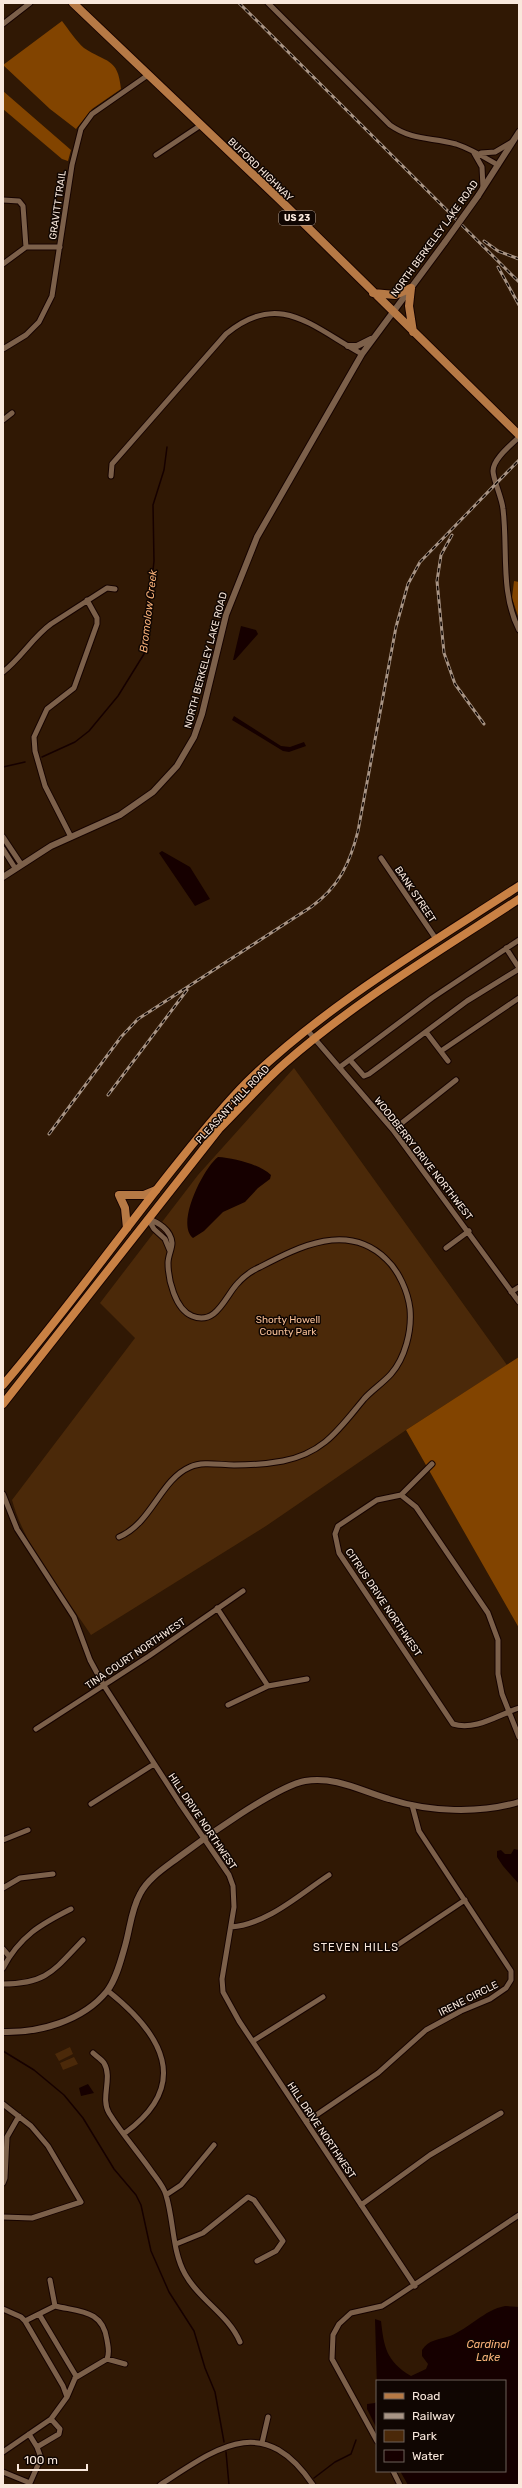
<svg xmlns="http://www.w3.org/2000/svg" width="522" height="2488" font-family="Rubik,sans-serif">
	<style>
		.green { fill: #4b2909 }
		.forest { fill: #824400 }
		.water { fill: #160000 }
		.lines { fill: none; stroke-linecap: round; stroke-linejoin: round }
		.stream { stroke: #160000; stroke-width: 1.5 }
		.minor-casing { stroke: #160300; stroke-width: 7 }
		.tertiary-casing { stroke: #160300; stroke-width: 8 }
		.primary-casing { stroke: #160300; stroke-width: 10 }
		.trunk-casing { stroke: #160300; stroke-width: 10 }
		.minor { stroke: #7c604a; stroke-width: 5 }
		.tertiary { stroke: #7c604a; stroke-width: 6 }
		.primary { stroke: #b67945; stroke-width: 8 }
		.trunk { stroke: #c98144; stroke-width: 8 }
		.rail-casing { stroke: #a89485; stroke-width: 3 }
		.rail { stroke: #100602; stroke-width: 1.5; stroke-dasharray: 4.5; stroke-linecap: butt }
		.tertiary-bridge-casing { stroke: #160300; stroke-width: 8; stroke-linecap: butt }
		.tertiary-bridge { stroke: #7c604a; stroke-width: 6 }
		.labels { text-anchor: middle; stroke-width: 3; stroke-linejoin: round; paint-order: stroke }
		.shield { fill: #100602; stroke: #b3a49b; stroke-width: 1 }
		.shield-label { font-size: 9px; font-weight: bold; fill: #f9e8dc }
		.street-label { font-size: 10px; fill: #f9e8dc; stroke: #100602 }
		.park-label { font-size: 10px; fill: #f8c198; stroke: #100602 }
		.water-label { font-size: 11px; font-style: italic; fill: #fab279; stroke: #100602 }
		.neighbourhood-label { font-size: 11px; letter-spacing: 1px; fill: #f9e8dc; stroke: #100602 }
	</style>
	<rect width="100%" height="100%" fill="#301804"/>
	<!-- green -->
	<path class="green" d="M 294,1068 L 507,1365 L 406,1430 L 266,1526 L 91,1635 C 64,1594 25,1548 12,1500 L 135,1338 L 100,1303 L 198,1175 Z
		M 70,2047 L 73,2054 L 59,2061 L 55,2054 Z
		M 74,2057 L 78,2064 L 63,2070 L 60,2063 Z"/>
	<!-- forest -->
	<path class="forest" d="M 62,21 C 69,30 76,41 84,48 C 106,63 118,57 121,89 L 92,109 L 76,129 L 50,109 L 3,65 Z
		M 3,91 L 71,150 L 68,161 L 62,159 L 3,109 Z
		M 514,581 L 519,582 L 519,619 L 512,598 Z
		M 519,1357 L 519,1628 L 406,1430 Z"/>
	<!-- water -->
	<path class="water" d="M 241,626 L 256,630 L 258,634 L 235,660 L 233,660 Z
		M 234,716 L 281,746 L 290,747 L 304,742 L 306,746 L 289,752 L 283,751 L 232,720 Z
		M 162,851 L 190,867 L 210,899 L 195,906 L 159,853 Z
		M 218,1157 C 234,1158 259,1164 271,1175 L 270,1179 L 258,1188 L 245,1202 L 223,1212 L 204,1231 L 193,1238 C 175,1224 204,1167 218,1157 Z
		M 514,1849 L 519,1850 L 519,1884 L 503,1866 L 497,1857 L 497,1851 L 501,1850 L 505,1854 L 511,1854 Z
		M 88,2084 L 94,2093 L 81,2096 L 79,2088 Z
		M 505,2306 L 519,2307 L 519,2485 L 408,2485 L 400,2471 L 505,2471 L 505,2381 L 377,2381 L 377,2388 L 375,2319 L 381,2321 C 384,2347 386,2361 411,2376 L 426,2369 L 428,2364 L 422,2356 L 422,2350 C 429,2339 439,2340 450,2336 C 470,2328 484,2310 505,2306 Z
		M 377,2401 L 377,2429 L 367,2409 L 367,2404 L 375,2403 Z"/>
	<g class="lines">
		<!-- stream -->
		<path class="stream" d="M 42,757 L 75,742 L 89,731 L 118,696 L 144,654 L 154,561 L 153,505 L 164,470 L 167,447
			M 3,767 L 25,762
			M 3,2051 L 34,2070 L 64,2095 L 83,2118 L 114,2169 L 136,2195 L 141,2205 L 151,2251 L 169,2292 L 194,2331 L 205,2368 L 215,2392 L 224,2442
			M 226,2452 L 229,2485
			M 314,2478 L 335,2462 L 351,2454 L 356,2440"/>
		<!-- minor casing -->
		<g class="minor-casing">
			<path id="minor" d="M 268,3 L 390,125 C 413,141 431,137 456,144 C 471,149 484,157 498,165
				M 3,24 L 30,3
				M 474,153 L 482,167 L 483,188
				M 481,153 L 495,152 L 512,142
				M 156,155 L 201,125
				M 3,200 L 19,201 L 23,206 L 26,247
				M 3,264 L 26,247 L 60,247
				M 3,349 L 26,335 L 39,322 L 52,296 L 72,165 L 81,129 L 92,114 L 148,75
				M 3,420 L 12,413
				M 519,437 C 511,445 493,459 493,471 C 493,479 502,498 503,509 C 508,550 500,592 519,630
				M 111,476 L 112,464 L 226,334 C 279,290 311,326 362,354
				M 3,672 C 21,658 33,637 51,624 L 107,588 L 115,589
				M 3,837 L 21,864
				M 71,837 L 45,786 L 35,751 L 34,737 L 47,709 L 74,688 L 97,624 L 97,618 L 87,600
				M 3,849 L 15,868
				M 381,858 L 436,939
				M 506,948 L 519,968
				M 308,1031 L 393,1130 L 519,1302
				M 426,1032 L 448,1061
				M 441,1051 L 519,998
				M 350,1060 L 364,1076 L 369,1074 L 467,1001 L 519,969
				M 340,1067 L 432,998 L 519,940
				M 393,1130 L 456,1080
				M 148,1219 L 154,1229 L 165,1239 L 170,1251
				M 446,1248 L 469,1231
				M 511,1292 L 519,1287
				M 3,1494 L 17,1529 L 74,1617 L 90,1660 L 103,1684 L 179,1802 L 229,1875 L 233,1886 L 234,1907 L 222,1979 L 223,1992 L 239,2021 L 415,2286
				M 401,1495 L 432,1464
				M 119,1537 C 152,1523 160,1480 190,1467 C 203,1461 220,1465 234,1465 C 251,1465 267,1464 283,1461 C 324,1453 339,1429 364,1399 C 372,1390 383,1383 391,1374 C 405,1358 412,1331 410,1309 C 408,1292 399,1271 386,1259 C 348,1222 300,1246 260,1267 C 251,1271 243,1277 237,1284 C 225,1297 216,1326 192,1316 C 175,1309 168,1279 168,1263 C 168,1256 172,1249 172,1243 C 171,1230 158,1222 148,1219
				M 217,1608 L 268,1686
				M 228,1705 L 268,1686 L 307,1679
				M 519,1708 C 498,1715 475,1731 453,1724 L 339,1553 L 335,1534 L 338,1526 L 377,1500 L 401,1495 L 416,1507 L 488,1613 L 498,1640 L 498,1674 L 502,1694 L 519,1737
				M 36,1729 L 149,1656 L 243,1591
				M 91,1804 L 154,1764
				M 3,1840 L 28,1830
				M 3,1888 L 20,1878 L 53,1874
				M 231,1927 C 268,1924 300,1894 329,1875
				M 393,1948 L 465,1900
				M 3,1949 L 9,1956
				M 3,1968 C 20,1936 41,1924 71,1909
				M 3,1984 C 47,1984 54,1970 83,1940
				M 108,1991 C 162,2034 192,2084 125,2133
				M 253,2041 L 323,1997
				M 93,2053 C 96,2056 101,2059 104,2063 C 113,2078 100,2098 109,2113 C 122,2134 138,2152 152,2172 C 157,2179 164,2187 166,2195 C 174,2221 172,2251 185,2274 C 200,2301 228,2314 240,2342
				M 3,2104 L 31,2126 L 48,2146 L 81,2202 L 32,2218 L 3,2217
				M 306,2122 L 378,2073 L 426,2030 L 461,2011 L 490,1999 L 506,1988 L 511,1980 L 511,1971 L 419,1831 L 412,1805
				M 3,2183 L 5,2178 L 7,2137 L 19,2116
				M 166,2195 L 181,2185 L 214,2145
				M 361,2205 L 430,2155 L 501,2113
				M 176,2244 L 203,2233 L 248,2197 L 254,2200 L 283,2241 L 276,2251 L 257,2261
				M 50,2280 L 55,2306
				M 3,2309 L 21,2317 L 25,2321 L 63,2386 L 67,2397
				M 25,2321 L 39,2314
				M 107,2359 L 125,2364
				M 29,2434 L 37,2447 L 59,2434 L 60,2429 L 51,2419
				M 377,2441 L 332,2359 L 333,2335 L 339,2324 L 351,2313 L 382,2306 L 393,2299 L 519,2215
				M 262,2443 L 268,2417
				M 3,2452 L 51,2419 L 67,2397 L 76,2376 L 39,2314 L 55,2306 C 80,2312 103,2310 107,2340 C 108,2347 110,2352 107,2359 L 75,2378
				M 393,2471 L 400,2485
				M 3,2472 L 30,2483 L 41,2458 L 37,2447
				M 160,2485 C 217,2448 263,2411 313,2485"/>
		</g>
		<!-- tertiary casing -->
		<g class="tertiary-casing">
			<path id="tertiary" d="M 478,196 L 519,132
				M 348,346 L 357,346 L 371,339
				M 3,877 L 51,846 L 120,815 L 153,792 L 177,766 L 194,737 L 202,714 L 226,615 L 257,537 L 362,354 L 445,242
				M 3,2032 C 39,2033 83,2021 107,1991 C 116,1980 121,1960 125,1946 C 130,1929 131,1910 140,1894 C 148,1878 166,1867 179,1857 C 204,1838 277,1786 305,1781 C 336,1776 361,1791 389,1799 C 429,1812 479,1814 519,1802"/>
		</g>
		<!-- primary casing -->
		<g class="primary-casing">
			<path id="primary" d="M 73,3 L 280,200 L 519,435
				M 411,288 L 409,306 L 413,332
				M 373,293 L 395,295 L 411,288
				M 127,1228 L 125,1208 L 119,1195 L 144,1195 L 156,1190"/>
		</g>
		<!-- trunk casing -->
		<g class="trunk-casing">
			<path id="trunk" d="M 3,1385 C 62,1316 115,1242 172,1170 C 196,1140 220,1109 247,1082 C 326,1005 427,946 519,886
				M 3,1404 L 219,1129 C 241,1107 262,1083 285,1063 C 357,1000 440,951 519,899"/>
		</g>
		<!-- minor -->
		<use href="#minor" class="minor"/>
		<!-- tertiary -->
		<use href="#tertiary" class="tertiary"/>
		<!-- primary -->
		<use href="#primary" class="primary"/>
		<!-- trunk -->
		<use href="#trunk" class="trunk"/>
		<!-- rail casing -->
		<g class="rail-casing">
			<path id="rail" d="M 239,3 L 519,282
				M 484,241 L 498,251 L 519,259
				M 498,267 L 519,305
				M 452,535 L 441,555 L 437,581 L 444,653 L 455,684 L 484,724
				M 108,1095 L 187,990
				M 49,1134 L 121,1037 L 138,1019 L 311,907 C 339,887 350,863 358,831 L 396,627 L 408,584 L 420,562 L 519,460"/>
		</g>
		<!-- rail -->
		<use href="#rail" class="rail"/>
		<!-- tertiary-bridge casing -->
		<g class="tertiary-bridge-casing">
			<path id="tertiary-bridge" d="M 445,242 L 478,196"/>
		</g>
		<!-- tertiary-bridge -->
		<use href="#tertiary-bridge" class="tertiary-bridge"/>
	</g>
	<g class="labels">
		<!-- shield labels -->
		<rect class="shield" x="279" y="211" width="36" height="14" rx="3"/>
		<g class="shield-label">
			<text x="297" y="221">US 23</text>
		</g>
		<!-- street labels -->
		<g class="street-label">
			<text transform="translate(261 169) rotate(44)" y="4">BUFORD HIGHWAY</text>
			<text transform="translate(57 205) rotate(-82)" y="4">GRAVITT TRAIL</text>
			<text transform="translate(434 238) rotate(-54)" y="4">NORTH BERKELEY LAKE ROAD</text>
			<text transform="translate(205 660) rotate(-75)" y="4">NORTH BERKELEY LAKE ROAD</text>
			<text transform="translate(416 894) rotate(56)" y="4">BANK STREET</text>
			<text transform="translate(232 1104) rotate(-47)" y="4">PLEASANT HILL ROAD</text>
			<text transform="translate(424 1158) rotate(52)" y="4">WOODBERRY DRIVE NORTHWEST</text>
			<text transform="translate(384 1602) rotate(56)" y="4">CITRUS DRIVE NORTHWEST</text>
			<text transform="translate(135 1653) rotate(-34)" y="4">TINA COURT NORTHWEST</text>
			<text transform="translate(203 1821) rotate(56)" y="4">HILL DRIVE NORTHWEST</text>
			<text transform="translate(468 1998) rotate(-27)" y="4">IRENE CIRCLE</text>
			<text transform="translate(322 2130) rotate(56)" y="4">HILL DRIVE NORTHWEST</text>
		</g>
		<!-- park labels -->
		<g class="park-label">
			<text x="288" y="1323">Shorty Howell<tspan x="288" dy="12">County Park</tspan></text>
		</g>
		<!-- water labels -->
		<g class="water-label">
			<text transform="translate(148 611) rotate(-83)" y="4">Bromolow Creek</text>
			<text x="488" y="2348">Cardinal<tspan x="488" dy="13">Lake</tspan></text>
		</g>
		<!-- neighbourhood labels -->
		<g class="neighbourhood-label">
			<text x="356" y="1951">STEVEN HILLS</text>
		</g>
	</g>
	<!-- border -->
	<rect width="522" height="2488" fill="none" stroke="#f9e8dc" stroke-width="8"/>
	<!-- legend -->
	<rect x="376" y="2380" width="130" height="92" fill="#100602" stroke="#6d6059"/>
	<rect x="384" y="2393" width="20" height="6" fill="#b67945" stroke="#6d6059"/>
	<text x="412" y="2400" font-size="12" fill="#f9e8dc">Road</text>
	<rect x="384" y="2413" width="20" height="6" fill="#a89485" stroke="#6d6059"/>
	<text x="412" y="2420" font-size="12" fill="#f9e8dc">Railway</text>
	<rect x="384" y="2430" width="20" height="12" fill="#4b2909" stroke="#6d6059"/>
	<text x="412" y="2440" font-size="12" fill="#f9e8dc">Park</text>
	<rect x="384" y="2450" width="20" height="12" fill="#160000" stroke="#6d6059"/>
	<text x="412" y="2460" font-size="12" fill="#f9e8dc">Water</text>
	<!-- scale -->
	<path d="M18 2464v6h69v-6" fill="none" stroke="#f9e8dc" stroke-width="2"/>
	<text x="24" y="2464" font-size="12" fill="#f9e8dc" stroke="#100602" stroke-width="3" paint-order="stroke">100 m</text>
</svg>
